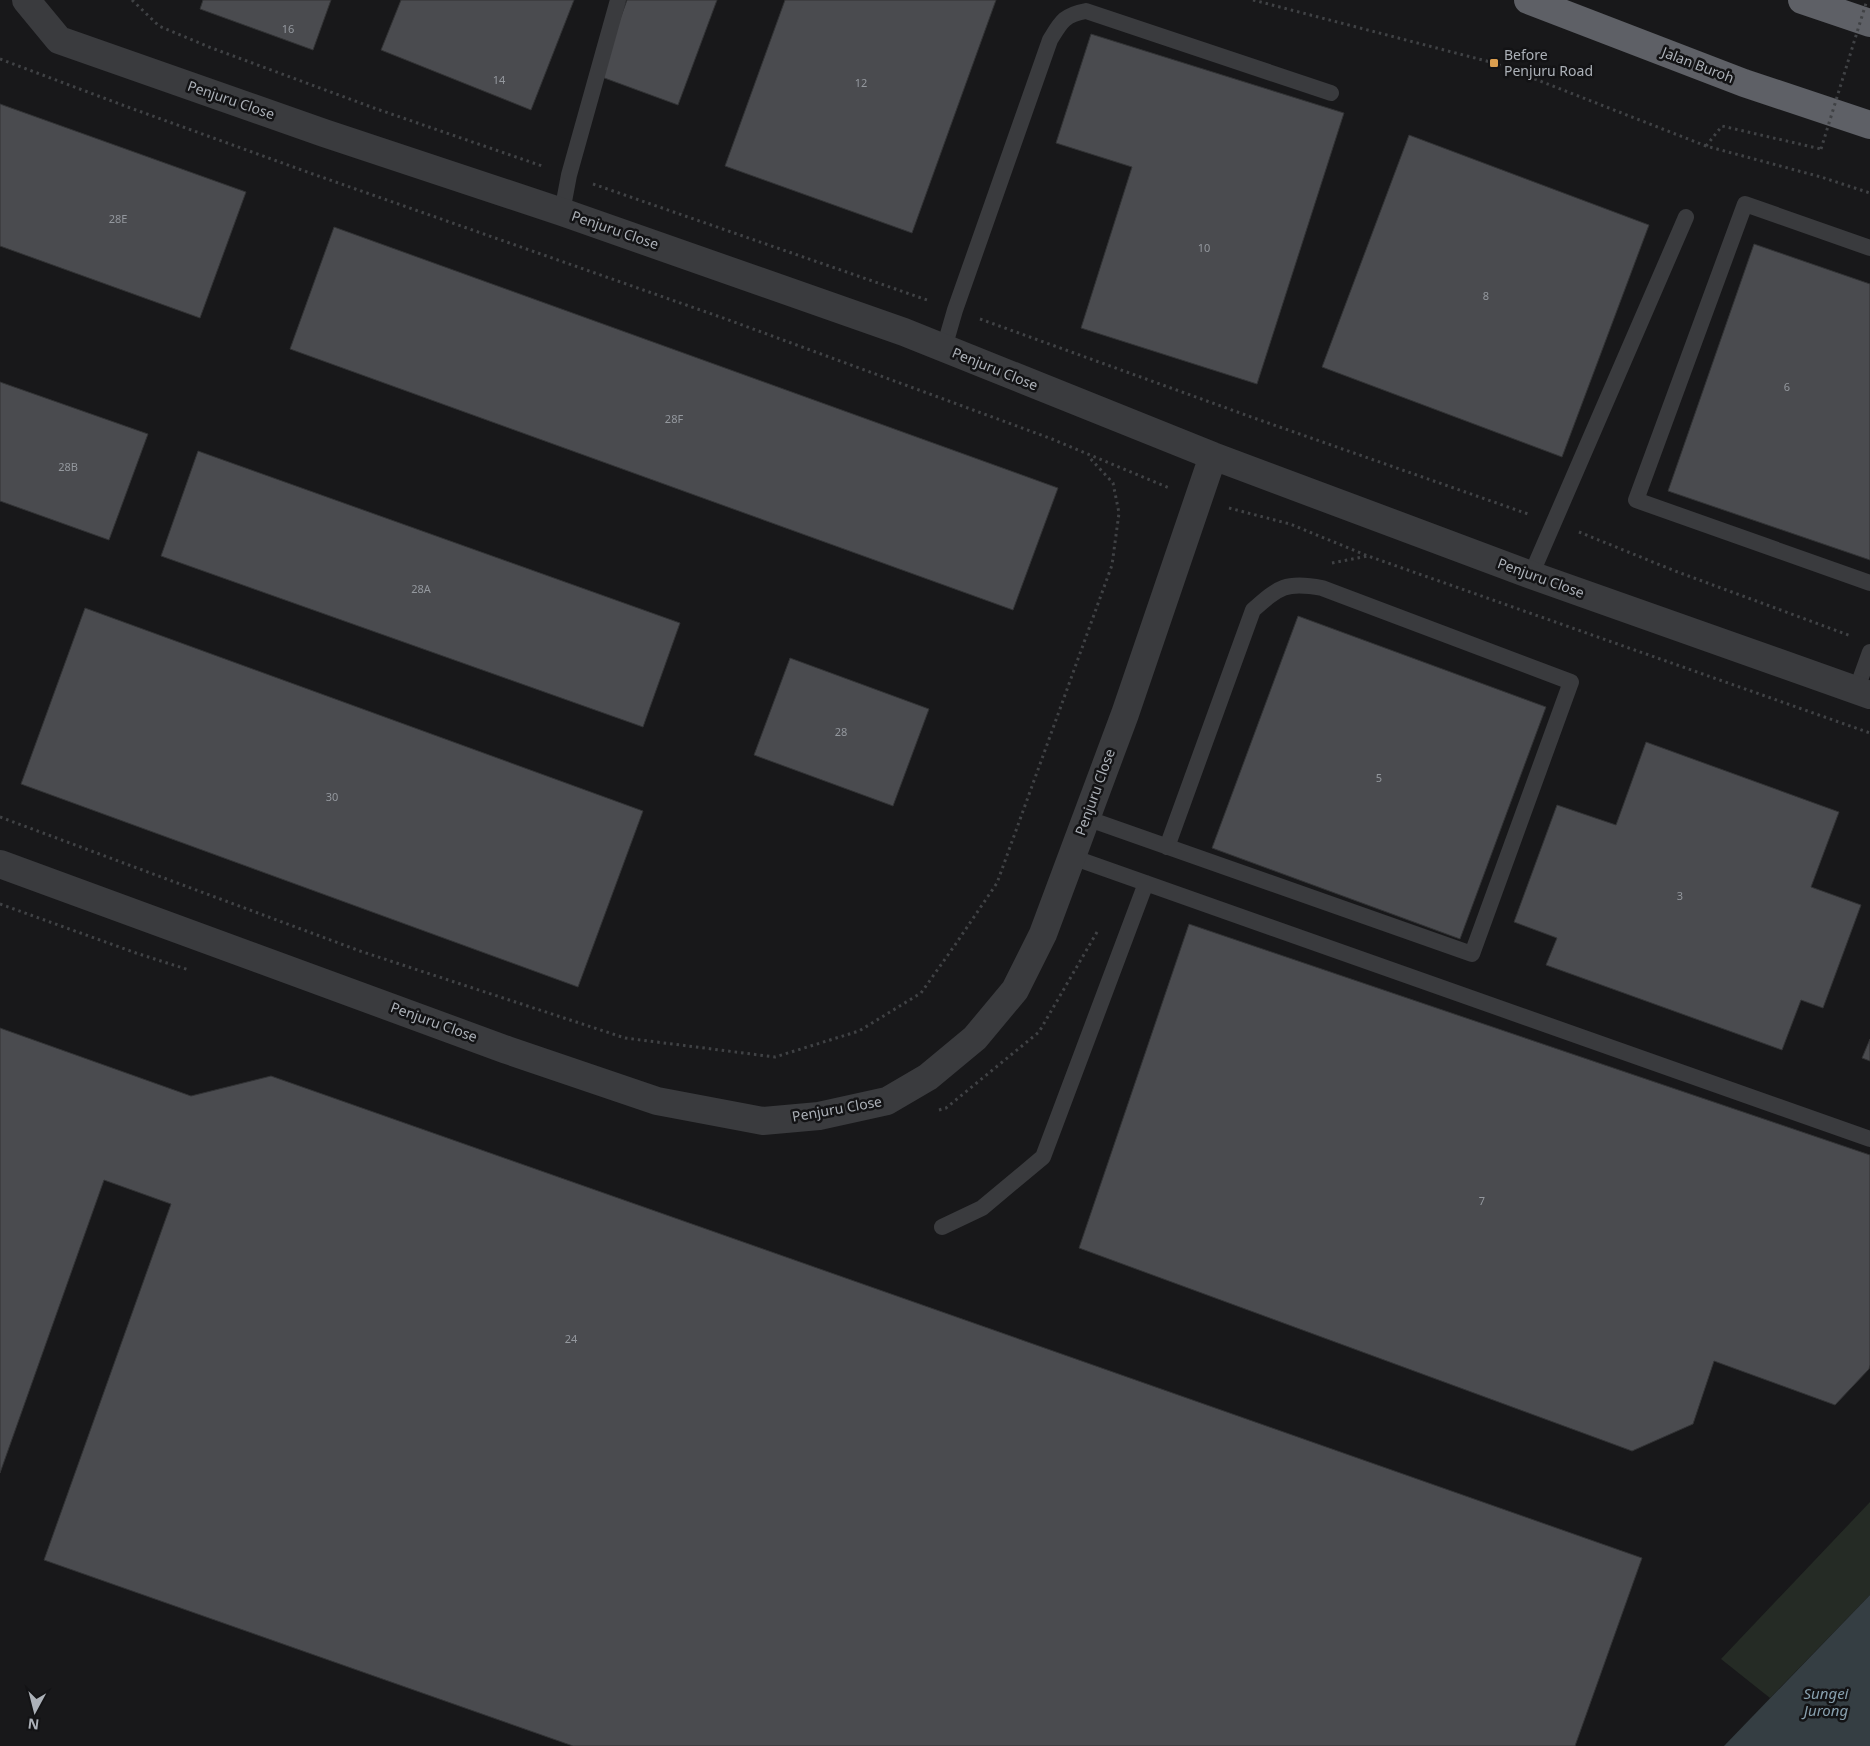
<svg xmlns="http://www.w3.org/2000/svg" width="1870" height="1746" font-family="'Noto Sans',sans-serif">
	<style>
		.green { fill: #252b25 }
		.water { fill: #353e43 }
		.building { fill: #4a4b4f; stroke: #323335 }
		.lines { fill: none; stroke-linecap: round; stroke-linejoin: round }
		.path { stroke: #404245; stroke-width: 3; stroke-dasharray: 2.5 4; stroke-linecap: butt }
		.service { stroke: #3a3b3e; stroke-width: 16 }
		.minor { stroke: #3a3b3e; stroke-width: 28 }
		.trunk { stroke: #5e6066; stroke-width: 28 }
		.path-bridge { stroke: #404245; stroke-width: 3; stroke-dasharray: 2.5 4; stroke-linecap: butt }
		.poi-dot { fill: #db9e4f; stroke: #131315; stroke-width: 2 }
		.labels { text-anchor: middle; stroke-width: 5; stroke-linejoin: round; paint-order: stroke }
		.number-label { font-size: 11px; fill: #94989e }
		.poi-label { font-size: 14px; fill: #acb1b8; stroke: #131315; text-anchor: start }
		.street-label { font-size: 14px; fill: #acb1b8; stroke: #131315 }
		.water-label { font-size: 15px; font-style: italic; fill: #88a0ae; stroke: #131315 }
	</style>
	<rect width="100%" height="100%" fill="#18181a"/>
	<!-- green -->
	<path class="green" d="M 1870,1502 L 1870,1595 L 1770,1698 L 1721,1659 Z"/>
	<!-- water -->
	<path class="water" d="M 1870,1595 L 1870,1746 L 1724,1746 Z"/>
	<!-- building -->
	<path class="building" d="M 203,0 L 331,0 L 313,50 L 200,9 Z
		M 401,0 L 574,0 L 531,110 L 381,50 Z
		M 627,0 L 717,0 L 678,105 L 599,76 Z
		M 785,0 L 996,0 L 912,233 L 725,166 Z
		M 1091,34 L 1344,113 L 1257,384 L 1081,328 L 1132,167 L 1056,143 Z
		M 0,104 L 246,192 L 200,318 L 0,246 Z
		M 1409,135 L 1649,225 L 1562,457 L 1322,367 Z
		M 334,227 L 1058,488 L 1013,610 L 290,349 Z
		M 1754,244 L 1870,284 L 1870,560 L 1668,491 Z
		M 0,382 L 148,434 L 109,540 L 0,501 Z
		M 198,451 L 680,623 L 643,727 L 161,556 Z
		M 85,608 L 643,811 L 578,987 L 21,784 Z
		M 1298,616 L 1546,707 L 1460,939 L 1212,848 Z
		M 790,658 L 929,709 L 893,806 L 754,755 Z
		M 1646,742 L 1839,812 L 1811,887 L 1861,905 L 1823,1008 L 1801,1000 L 1782,1050 L 1546,965 L 1557,938 L 1514,922 L 1557,805 L 1616,825 Z
		M 1189,924 L 1870,1155 L 1870,1365 L 1869,1369 L 1835,1405 L 1714,1361 L 1693,1424 L 1632,1451 L 1079,1248 Z
		M 0,1028 L 191,1096 L 271,1076 L 1642,1558 L 1575,1746 L 573,1746 L 44,1560 L 171,1204 L 104,1180 L 0,1473 Z
		M 1870,1039 L 1870,1061 L 1862,1058 Z"/>
	<g class="lines">
		<!-- path -->
		<path class="path" d="M 132,0 L 159,26 L 209,47 L 374,108 L 545,167
			M 1253,0 L 1494,63 L 1706,146 L 1821,177 L 1870,193
			M 0,59 L 125,106 L 310,173 L 726,319 L 1052,439 L 1169,488
			M 1706,146 L 1722,126 L 1821,149
			M 593,184 L 930,301
			M 980,319 L 1254,418 L 1528,514
			M 1229,508 L 1290,524 L 1368,556 L 1439,581 L 1870,733
			M 1579,532 L 1675,571 L 1851,636
			M 1332,563 L 1368,556
			M 0,817 L 360,951 L 625,1038 L 775,1057 L 859,1031 L 921,993 L 955,945 L 997,883 L 1112,565 L 1119,513 L 1113,483 L 1088,456
			M 0,904 L 136,953 L 189,970
			M 939,1110 L 946,1108 L 1039,1032 L 1097,932"/>
		<!-- service -->
		<path class="service" d="M 562,212 L 569,175 L 618,0
			M 1870,248 L 1745,204 L 1636,500 L 1870,583
			M 944,348 L 955,310 L 1050,40 C 1061,22 1064,15 1086,11 L 1331,93
			M 1531,575 L 1686,217
			M 1856,691 L 1870,652
			M 1086,818 L 1472,954 L 1571,682 L 1322,588 C 1286,581 1279,587 1253,610 L 1167,847
			M 1072,857 L 1870,1139
			M 942,1227 L 982,1208 L 1043,1157 L 1146,883"/>
		<!-- minor -->
		<path class="minor" d="M 26,0 L 59,40 L 324,133 L 562,212 L 904,332 L 1213,456 L 1531,575 L 1870,695
			M 0,864 L 507,1050 L 657,1101 L 763,1121 L 819,1116 L 887,1101 L 928,1077 L 975,1038 L 1015,990 L 1043,934 L 1125,714 L 1213,456"/>
		<!-- trunk -->
		<path class="trunk" d="M 1528,0 L 1744,83 L 1870,125
			M 1802,0 L 1870,23"/>
		<!-- path-bridge -->
		<path class="path-bridge" d="M 1821,149 L 1867,0"/>
	</g>
	<!-- markers -->
	<rect class="poi-dot" x="1489" y="58" width="10" height="10" rx="2.5"/>
	<g class="labels">
		<!-- number labels -->
		<g class="number-label">
			<text x="288" y="33">16</text>
			<text x="499" y="84">14</text>
			<text x="861" y="87">12</text>
			<text x="118" y="223">28E</text>
			<text x="1204" y="252">10</text>
			<text x="1486" y="300">8</text>
			<text x="1787" y="391">6</text>
			<text x="674" y="423">28F</text>
			<text x="68" y="471">28B</text>
			<text x="421" y="593">28A</text>
			<text x="841" y="736">28</text>
			<text x="1379" y="782">5</text>
			<text x="332" y="801">30</text>
			<text x="1680" y="900">3</text>
			<text x="1482" y="1205">7</text>
			<text x="571" y="1343">24</text>
		</g>
		<!-- poi labels -->
		<g class="poi-label">
			<text x="1504" y="60">Before<tspan x="1504" dy="16">Penjuru Road</tspan></text>
		</g>
		<!-- street labels -->
		<g class="street-label">
			<text transform="translate(1698 65) rotate(21)" y="5">Jalan Buroh</text>
			<text transform="translate(231 100) rotate(19)" y="5">Penjuru Close</text>
			<text transform="translate(615 230) rotate(19)" y="5">Penjuru Close</text>
			<text transform="translate(995 369) rotate(22)" y="5">Penjuru Close</text>
			<text transform="translate(1541 578) rotate(20)" y="5">Penjuru Close</text>
			<text transform="translate(1095 792) rotate(-70)" y="5">Penjuru Close</text>
			<text transform="translate(434 1022) rotate(20)" y="5">Penjuru Close</text>
			<text transform="translate(837 1109) rotate(-10)" y="5">Penjuru Close</text>
		</g>
		<!-- water labels -->
		<g class="water-label">
			<text x="1826" y="1699">Sungei<tspan x="1826" dy="17">Jurong</tspan></text>
		</g>
	</g>
	<!-- north arrow -->
	<g transform="translate(35 1711) rotate(187)" stroke="#131315" stroke-width="4" paint-order="stroke">
	<path d="M0-4L9 19L0 12L-9 19Z" fill="#acb1b8"/>
	<text y="-8" font-size="14" font-weight="bold" text-anchor="middle" fill="#acb1b8">N</text>
	</g>
</svg>
